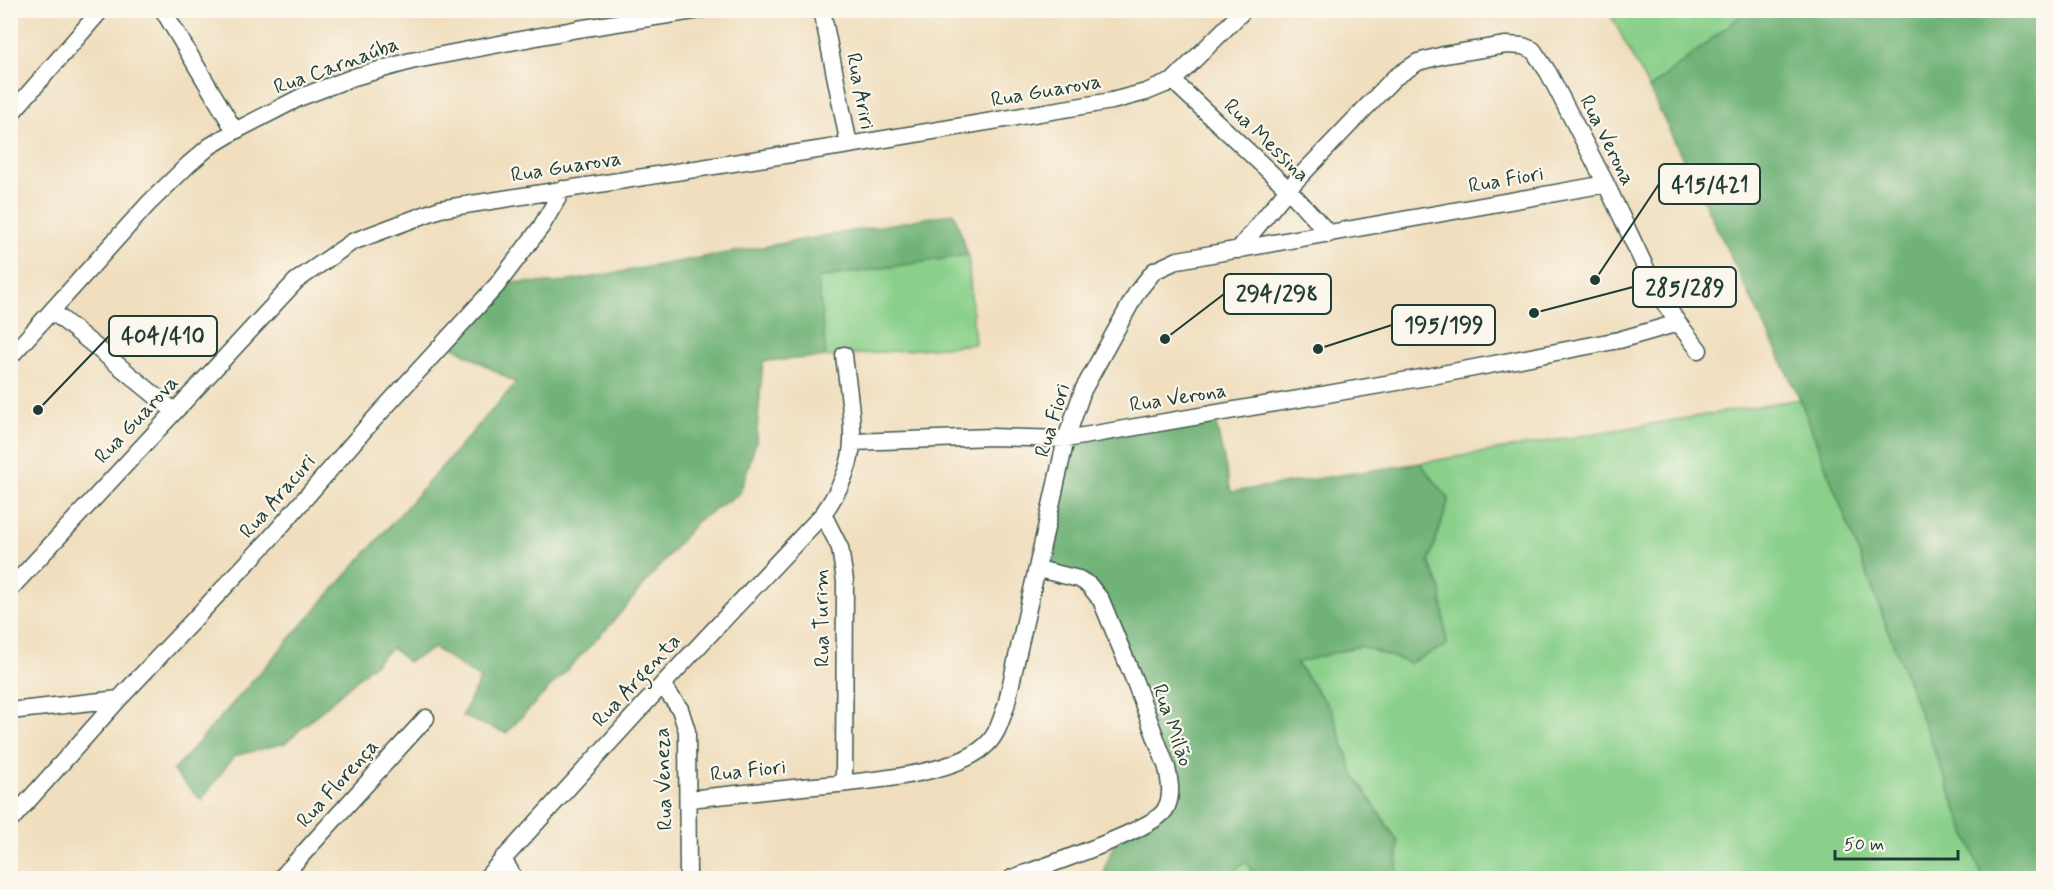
<svg xmlns="http://www.w3.org/2000/svg" width="2054" height="889" font-family="Mynerve,sans-serif">
	<style>
		.green { fill: #8ad08b; stroke: #548660; stroke-width: 1.5 }
		.forest { fill: #6fb277; stroke: #477856; stroke-width: 1.5 }
		.lines { fill: none; stroke-linecap: round; stroke-linejoin: round }
		.minor-casing { stroke: #3e5549; stroke-width: 19 }
		.minor { stroke: #fff; stroke-width: 16 }
		.labels { text-anchor: middle; stroke-width: 4.5; stroke-linejoin: round; paint-order: stroke }
		.street-label { font-size: 21px; fill: #1f3d34; stroke: #fbf7ec }
		.leader { fill: none; stroke: #1f3d34; stroke-width: 2 }
		.callout-dot { fill: #1f3d34; stroke: #fbf7ec; stroke-width: 2 }
		.callout { fill: #fbf7ec; stroke: #1f3d34; stroke-width: 2 }
		.callout-label { font-size: 22px; text-anchor: middle; font-weight: bold; fill: #1f3d34 }
	</style>
	<rect width="100%" height="100%" fill="#fbf7ec"/>
	<filter id="ink" filterUnits="userSpaceOnUse"><feTurbulence type="fractalNoise" baseFrequency=".0167" numOctaves="2"/><feDisplacementMap in="SourceGraphic" scale="12" xChannelSelector="R" yChannelSelector="G"/><feConvolveMatrix kernelMatrix="1 2 1 2 8 2 1 2 1" color-interpolation-filters="sRGB"/></filter>
	<filter id="wash" filterUnits="userSpaceOnUse"><feTurbulence type="fractalNoise" baseFrequency=".008" numOctaves="4" result="noise"/><feDisplacementMap in="SourceGraphic" scale="24" xChannelSelector="R" yChannelSelector="G"/><feGaussianBlur stdDeviation="1.35" result="paint"/><feColorMatrix in="noise" values="0 0 0 0 0 0 0 0 0 0 0 0 0 0 0 0 0 1.4 0 .05"/><feComposite in="paint" operator="in"/></filter>
	<g filter="url(#wash)">
		<rect width="100%" height="100%" fill="#f0debe"/>
		<!-- green -->
		<path class="green" d="M 1609,11 L 1747,11 L 1649,89 Z
			M 968,255 L 975,344 L 826,357 L 817,278 Z
			M 1800,399 L 1983,878 L 1397,878 L 1398,842 L 1353,773 L 1332,711 L 1296,662 L 1360,646 L 1410,663 L 1441,590 L 1429,562 L 1449,499 L 1420,463 Z
			M 1247,860 L 1255,878 L 1224,878 Z"/>
		<!-- forest -->
		<path class="forest" d="M 1747,11 L 2043,11 L 2043,878 L 1983,878 L 1800,399 L 1649,89 Z
			M 954,213 L 968,255 L 818,278 L 826,357 L 763,361 L 756,442 L 740,493 L 697,521 L 612,623 L 506,733 L 462,716 L 480,679 L 434,648 L 408,662 L 392,648 L 285,743 L 234,756 L 201,800 L 173,771 L 516,383 L 445,342 L 505,282 L 558,283 Z
			M 1214,414 L 1231,492 L 1420,463 L 1449,499 L 1429,562 L 1441,590 L 1447,645 L 1410,663 L 1360,646 L 1296,663 L 1332,711 L 1353,773 L 1398,842 L 1397,878 L 1255,878 L 1247,861 L 1224,878 L 1104,878 L 1105,867 L 1117,837 L 1170,798 L 1101,601 L 1067,576 L 1038,569 L 1066,439 Z"/>
	</g>
	<g filter="url(#ink)">
		<g class="lines">
			<!-- minor casing -->
			<g class="minor-casing">
				<path id="minor" d="M 163,10 L 235,131
					M 822,10 L 849,145
					M 1173,81 L 1288,189 L 1329,234
					M 10,115 L 101,10
					M 52,311 L 174,411
					M 1678,323 L 1699,350
					M 10,357 L 148,204 L 189,164 L 210,146 L 235,131 L 301,97 L 354,77 L 411,61 L 578,29 L 700,10
					M 853,442 L 992,437 L 1066,439 L 1432,376 L 1619,340 L 1678,323 L 1657,292 L 1606,184 L 1548,72 L 1533,50 L 1523,46 L 1506,45 L 1444,55 L 1418,62 L 1394,78 L 1288,189 L 1238,250
					M 10,589 L 296,281 L 352,242 L 440,209 L 849,145 L 1112,101 L 1146,92 L 1173,81 L 1244,10
					M 662,685 L 680,709 L 687,731 L 688,878
					M 10,711 L 119,699
					M 844,783 L 845,581 L 840,548 L 823,514 C 837,494 852,466 852,440 C 853,412 847,383 844,355
					M 689,799 C 727,795 765,791 803,787 C 849,783 952,777 985,746 C 997,736 1001,720 1006,706 L 1066,439 L 1083,390 L 1137,292 L 1154,271 L 1178,260 L 1606,184
					M 10,821 L 119,699 L 268,541 L 366,428 L 497,285 L 541,227 L 563,189
					M 503,858 L 514,878
					M 281,878 L 426,718
					M 486,878 L 662,685 L 823,514
					M 1012,878 C 1040,868 1153,830 1165,810 C 1173,797 1170,782 1167,768 L 1135,682 L 1101,600 L 1089,585 L 1079,579 L 1038,569"/>
			</g>
			<!-- minor -->
			<use href="#minor" class="minor"/>
		</g>
	</g>
	<g class="labels">
		<!-- street labels -->
		<g class="street-label">
			<text transform="translate(336 65) rotate(-20)" y="7">Rua Carnaúba</text>
			<text transform="translate(1046 90) rotate(-10)" y="7">Rua Guarova</text>
			<text transform="translate(861 91) rotate(79)" y="7">Rua Ariri</text>
			<text transform="translate(1267 140) rotate(44)" y="7">Rua Messina</text>
			<text transform="translate(1608 140) rotate(63)" y="7">Rua Verona</text>
			<text transform="translate(566 166) rotate(-9)" y="7">Rua Guarova</text>
			<text transform="translate(1506 179) rotate(-10)" y="7">Rua Fiori</text>
			<text transform="translate(1178 397) rotate(-9)" y="7">Rua Verona</text>
			<text transform="translate(136 419) rotate(-47)" y="7">Rua Guarova</text>
			<text transform="translate(1052 420) rotate(-73)" y="7">Rua Fiori</text>
			<text transform="translate(277 496) rotate(-49)" y="7">Rua Aracuri</text>
			<text transform="translate(821 618) rotate(-91)" y="7">Rua Turim</text>
			<text transform="translate(636 680) rotate(-47)" y="7">Rua Argenta</text>
			<text transform="translate(1173 725) rotate(71)" y="7">Rua Milão</text>
			<text transform="translate(748 770) rotate(-6)" y="7">Rua Fiori</text>
			<text transform="translate(663 779) rotate(-92)" y="7">Rua Veneza</text>
			<text transform="translate(337 783) rotate(-48)" y="7">Rua Florença</text>
		</g>
	</g>
	<!-- callouts -->
	<path class="leader" d="M1595 280L1659 184M1534 313L1633 287M1165 339L1224 294M1318 349L1392 325M38 410L109 336"/>
	<g class="callout-dot">
		<circle cx="1595" cy="280" r="6"/>
		<circle cx="1534" cy="313" r="6"/>
		<circle cx="1165" cy="339" r="6"/>
		<circle cx="1318" cy="349" r="6"/>
		<circle cx="38" cy="410" r="6"/>
	</g>
	<g class="callout">
		<rect x="1659" y="164" width="101" height="40" rx="6"/>
		<rect x="1633" y="267" width="103" height="40" rx="6"/>
		<rect x="1224" y="274" width="107" height="40" rx="6"/>
		<rect x="1392" y="305" width="103" height="40" rx="6"/>
		<rect x="109" y="316" width="108" height="40" rx="6"/>
	</g>
	<g class="callout-label">
		<text x="1710" y="192">415/421</text>
		<text x="1685" y="295">285/289</text>
		<text x="1277" y="301">294/298</text>
		<text x="1444" y="332">195/199</text>
		<text x="163" y="343">404/410</text>
	</g>
	<!-- margin -->
	<rect width="2054" height="889" fill="none" stroke="#fbf7ec" stroke-width="36"/>
	<!-- scale -->
	<path d="M1835 850v9h123v-9" fill="none" stroke="#1f3d34" stroke-width="3"/>
	<text x="1844" y="850" font-size="18" fill="#1f3d34" stroke="#fbf7ec" stroke-width="4.5" paint-order="stroke">50 m</text>
</svg>
